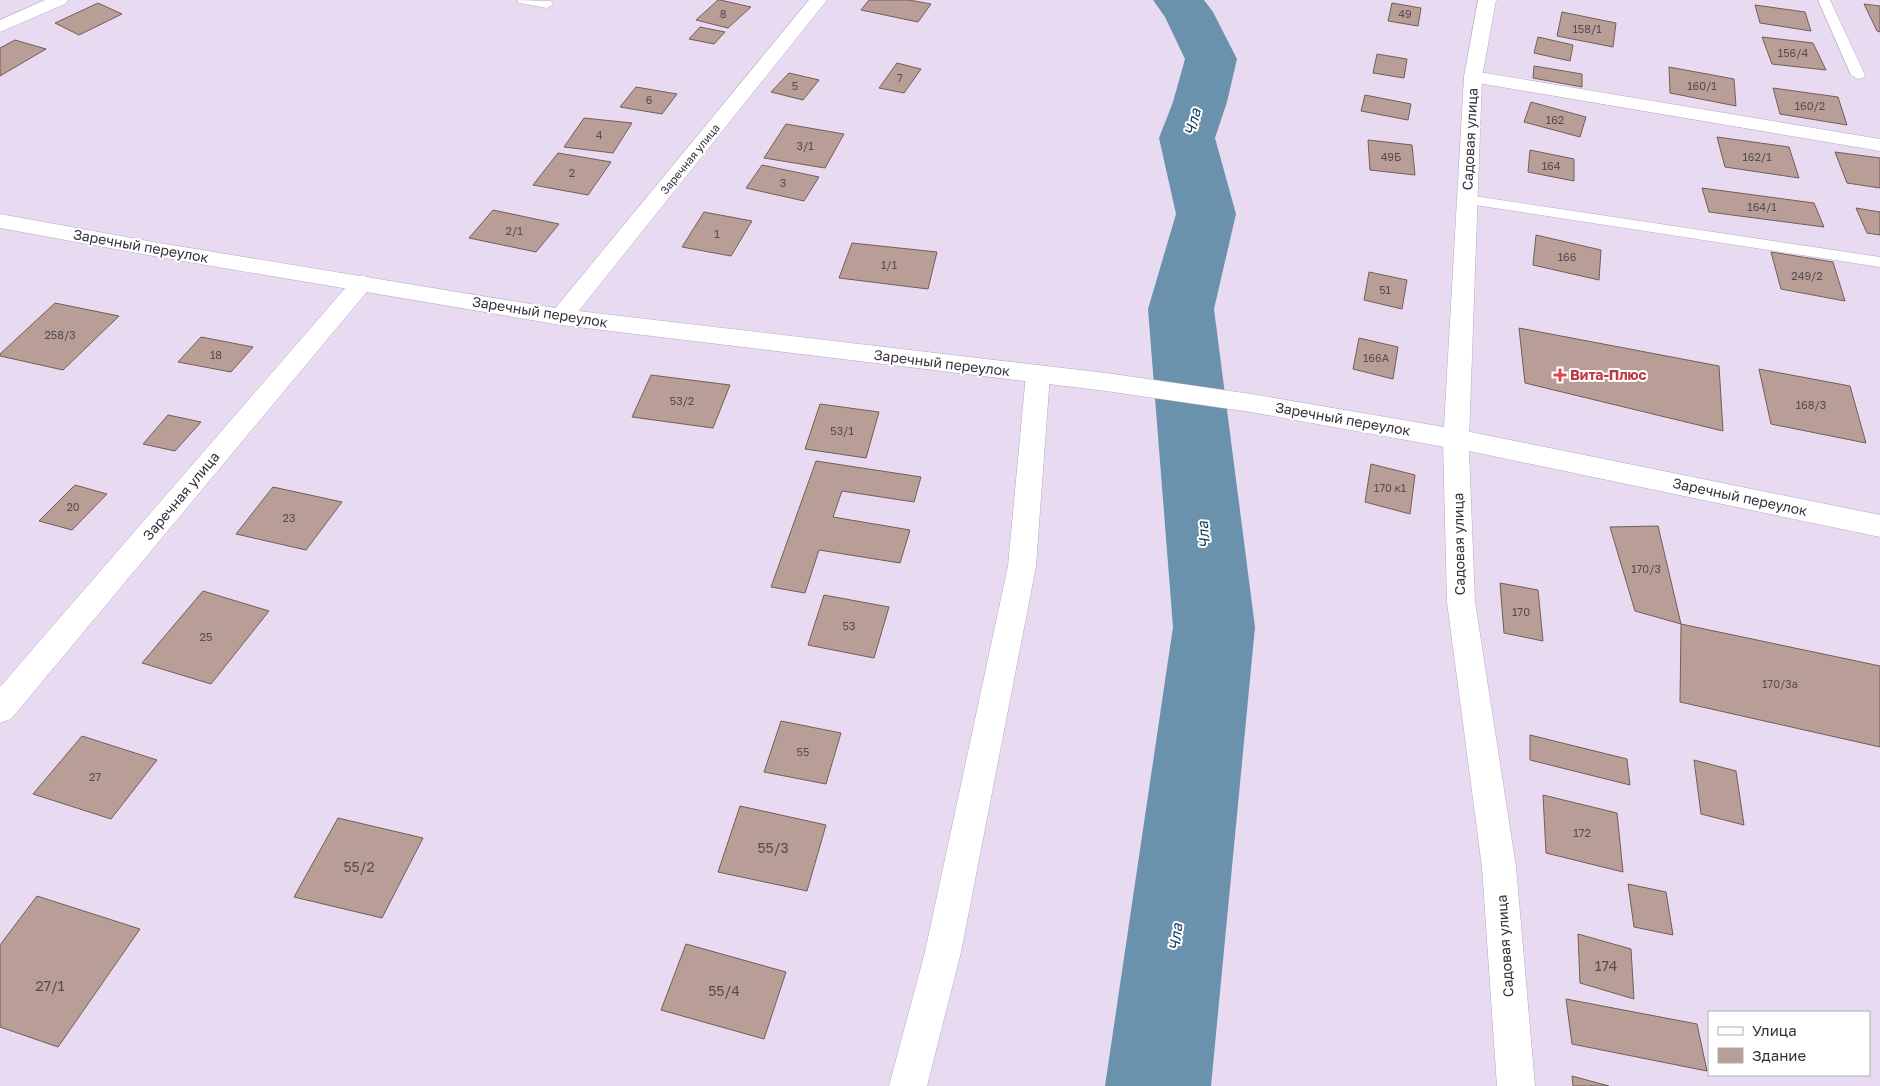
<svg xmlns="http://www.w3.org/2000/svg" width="1880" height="1086" font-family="'Golos Text',sans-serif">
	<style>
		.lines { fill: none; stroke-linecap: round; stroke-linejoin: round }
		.river { fill: #6b92ac; fill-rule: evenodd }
		.building { fill: #b89e97; stroke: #745d56 }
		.service-casing { stroke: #b6aabf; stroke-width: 1 }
		.minor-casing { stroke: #b6aabf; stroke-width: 1 }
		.tertiary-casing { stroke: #b6aabf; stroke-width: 1 }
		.service { fill: #fff; fill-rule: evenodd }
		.minor { fill: #fff; fill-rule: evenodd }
		.tertiary { fill: #fff; fill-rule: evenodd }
		.health-dot { fill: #e0444e; stroke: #fff; stroke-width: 2 }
		.labels { text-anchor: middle; stroke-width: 4; stroke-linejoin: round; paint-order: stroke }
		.number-label { font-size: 11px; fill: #564c51 }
		.far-street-label { font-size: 11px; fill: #36313a; stroke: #fff }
		.street-label { font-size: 14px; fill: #36313a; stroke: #fff }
		.health-label { font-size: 14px; font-weight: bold; fill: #be3a42; stroke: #fff; text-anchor: start }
		.near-number-label { font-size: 14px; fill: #564c51 }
		.water-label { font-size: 15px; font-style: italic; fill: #11435f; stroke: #fff }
	</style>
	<rect width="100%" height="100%" fill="#e8dbf1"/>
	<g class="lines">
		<!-- river -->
		<path class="river" d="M 1153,0 L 1204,0 L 1213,12 L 1237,59 L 1227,102 L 1215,138 L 1236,214 L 1214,309 L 1255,627 L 1211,1086 L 1105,1086 L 1173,627 L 1148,309 L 1176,214 L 1159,138 L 1173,102 L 1185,59 L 1165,17 Z"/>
	</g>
	<!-- building -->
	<path class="building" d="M 718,0 L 720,0 L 751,7 L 728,28 L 696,20 Z
		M 869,0 L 909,0 L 931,4 L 918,22 L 861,10 Z
		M 98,3 L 122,14 L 79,35 L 55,23 Z
		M 1392,3 L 1421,8 L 1418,26 L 1388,21 Z
		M 1864,4 L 1880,6 L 1880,32 L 1877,31 Z
		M 1755,5 L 1805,12 L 1811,31 L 1760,23 Z
		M 1562,12 L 1616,23 L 1613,47 L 1557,36 Z
		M 700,27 L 725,32 L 714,44 L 689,39 Z
		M 1538,37 L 1573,45 L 1570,61 L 1534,53 Z
		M 1762,37 L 1813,43 L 1826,70 L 1772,64 Z
		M 15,40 L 46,49 L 0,76 L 0,48 Z
		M 1377,54 L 1407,59 L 1404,78 L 1373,73 Z
		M 897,63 L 921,69 L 904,93 L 879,88 Z
		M 1534,66 L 1582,74 L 1582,87 L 1533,78 Z
		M 1669,67 L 1734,79 L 1736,106 L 1670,93 Z
		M 789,73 L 819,80 L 803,100 L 771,92 Z
		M 636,87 L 677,94 L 662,114 L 620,107 Z
		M 1773,88 L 1838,97 L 1847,125 L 1780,114 Z
		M 1365,95 L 1411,104 L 1408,120 L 1361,111 Z
		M 1531,102 L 1586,117 L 1580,137 L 1524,122 Z
		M 584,118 L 632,123 L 613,153 L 564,147 Z
		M 786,124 L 844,134 L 825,168 L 764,158 Z
		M 1717,137 L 1789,147 L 1799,178 L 1725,167 Z
		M 1368,140 L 1412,145 L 1415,175 L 1370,170 Z
		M 1530,150 L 1574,159 L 1574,181 L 1528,172 Z
		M 1835,152 L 1880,158 L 1880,188 L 1847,183 Z
		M 558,153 L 611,162 L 588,195 L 533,185 Z
		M 762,165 L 819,177 L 804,201 L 746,188 Z
		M 1702,188 L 1814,203 L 1824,227 L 1709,212 Z
		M 1856,208 L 1880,212 L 1880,235 L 1867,233 Z
		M 493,210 L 559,224 L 536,252 L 469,238 Z
		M 704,212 L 752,221 L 731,256 L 682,247 Z
		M 1536,235 L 1601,250 L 1599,280 L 1533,265 Z
		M 852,243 L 937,252 L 928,289 L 839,278 Z
		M 1771,252 L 1833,262 L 1845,301 L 1781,289 Z
		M 1369,272 L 1407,280 L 1402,309 L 1364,300 Z
		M 55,303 L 119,316 L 63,370 L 0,356 L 0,354 Z
		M 1519,328 L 1719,366 L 1723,431 L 1525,383 Z
		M 201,337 L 253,347 L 231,372 L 178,362 Z
		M 1359,338 L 1398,347 L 1393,379 L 1353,369 Z
		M 1759,369 L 1850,386 L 1866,443 L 1771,424 Z
		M 651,375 L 730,385 L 713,428 L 632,417 Z
		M 820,404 L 879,412 L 866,458 L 805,449 Z
		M 168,415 L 201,422 L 175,451 L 143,444 Z
		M 816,461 L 921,477 L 914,502 L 842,491 L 833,517 L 910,530 L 900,563 L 819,550 L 805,593 L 771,587 Z
		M 1371,464 L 1415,475 L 1410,514 L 1365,502 Z
		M 75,485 L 107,494 L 72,530 L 39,521 Z
		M 273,487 L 342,502 L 306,550 L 236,534 Z
		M 1658,526 L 1681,624 L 1635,611 L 1610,527 Z
		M 1500,583 L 1538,590 L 1543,641 L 1504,633 Z
		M 203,591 L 269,611 L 211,684 L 142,663 Z
		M 824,595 L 889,607 L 874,658 L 808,645 Z
		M 1681,624 L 1880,666 L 1880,747 L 1680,702 Z
		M 781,721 L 841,733 L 826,784 L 764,772 Z
		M 1530,735 L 1627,759 L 1630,785 L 1530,760 Z
		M 82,736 L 157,760 L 111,819 L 33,794 Z
		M 1694,760 L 1736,771 L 1744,825 L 1701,814 Z
		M 1543,795 L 1617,813 L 1623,872 L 1546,853 Z
		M 740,806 L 826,825 L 807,891 L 718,872 Z
		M 338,818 L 423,838 L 382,918 L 294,897 Z
		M 1628,884 L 1666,892 L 1673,935 L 1634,927 Z
		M 37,896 L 140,929 L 58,1047 L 0,1027 L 0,945 Z
		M 1578,934 L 1631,949 L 1634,999 L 1580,983 Z
		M 686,944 L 786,972 L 764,1039 L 661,1010 Z
		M 1566,999 L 1697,1024 L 1707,1071 L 1572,1044 Z
		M 1572,1076 L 1609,1086 L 1573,1086 Z"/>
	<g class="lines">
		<!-- service casing -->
		<g class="service-casing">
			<path id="service" d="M 517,0 L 551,1 L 553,4 L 547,8 L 519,3 Z
				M 1818,0 L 1830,0 L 1865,75 L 1863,78 L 1858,79 L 1851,75 Z
				M 1467,195 L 1880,257 L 1880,267 L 1462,203 L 1459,200 L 1462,197 Z"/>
		</g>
		<!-- minor casing -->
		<g class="minor-casing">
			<path id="minor" d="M 809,0 L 827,0 L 569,323 L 561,325 L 553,323 L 549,317 L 553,311 Z
				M 1473,71 L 1880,139 L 1880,151 L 1466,81 L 1464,77 L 1466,73 Z
				M 362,275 L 370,278 L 373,283 L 370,288 L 11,719 L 0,723 L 0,687 L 354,278 Z
				M 1038,365 L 1047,368 L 1050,374 L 1036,566 L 961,952 L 927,1086 L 889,1086 L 925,952 L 1008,566 L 1026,374 L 1029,368 Z
				M 1456,429 L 1880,515 L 1880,537 L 1469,451 L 1475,602 L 1516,867 L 1535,1086 L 1497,1086 L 1482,867 L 1447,602 L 1443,439 L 1447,432 Z"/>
		</g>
		<!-- tertiary casing -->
		<g class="tertiary-casing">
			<path id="tertiary" d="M 45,0 L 68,0 L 65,4 L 0,32 L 0,20 Z
				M 1478,0 L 1496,0 L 1482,77 L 1469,439 L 1465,446 L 1456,449 L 1251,412 L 1106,391 L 561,325 L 159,257 L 0,228 L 0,214 L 159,243 L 561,309 L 1106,373 L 1251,394 L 1444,427 L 1464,77 Z"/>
		</g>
		<!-- service -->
		<use href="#service" class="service"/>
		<!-- minor -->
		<use href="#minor" class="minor"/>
		<!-- tertiary -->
		<use href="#tertiary" class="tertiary"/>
	</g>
	<!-- markers -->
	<path class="health-dot" d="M1557.5 367.5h5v5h5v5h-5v5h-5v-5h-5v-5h5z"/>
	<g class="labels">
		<!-- number labels -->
		<g class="number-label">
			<text x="723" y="18">8</text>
			<text x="1405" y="18">49</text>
			<text x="1587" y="33">158/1</text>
			<text x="1793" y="57">156/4</text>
			<text x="900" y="82">7</text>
			<text x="795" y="90">5</text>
			<text x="1702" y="90">160/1</text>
			<text x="649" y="104">6</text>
			<text x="1810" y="110">160/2</text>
			<text x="1555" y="124">162</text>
			<text x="599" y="139">4</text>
			<text x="805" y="150">3/1</text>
			<text x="1391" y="161">49Б</text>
			<text x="1757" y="161">162/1</text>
			<text x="1551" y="170">164</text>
			<text x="572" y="177">2</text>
			<text x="783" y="187">3</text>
			<text x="1762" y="211">164/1</text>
			<text x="514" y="235">2/1</text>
			<text x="717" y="238">1</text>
			<text x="1567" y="261">166</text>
			<text x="889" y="269">1/1</text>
			<text x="1807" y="280">249/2</text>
			<text x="1385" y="294">51</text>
			<text x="60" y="339">258/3</text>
			<text x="216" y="359">18</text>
			<text x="1376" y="362">166А</text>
			<text x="682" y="405">53/2</text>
			<text x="1811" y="409">168/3</text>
			<text x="842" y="435">53/1</text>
			<text x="1390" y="492">170 к1</text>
			<text x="73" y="511">20</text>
			<text x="289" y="522">23</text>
			<text x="1646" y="573">170/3</text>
			<text x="1521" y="616">170</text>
			<text x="849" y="630">53</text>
			<text x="206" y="641">25</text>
			<text x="1780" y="688">170/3а</text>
			<text x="803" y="756">55</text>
			<text x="95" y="781">27</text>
			<text x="1582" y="837">172</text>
		</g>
		<!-- far-street labels -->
		<g class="far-street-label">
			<text transform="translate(690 159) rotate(-51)" y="4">Заречная улица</text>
		</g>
		<!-- street labels -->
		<g class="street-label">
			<text transform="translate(1470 139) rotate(-87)" y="5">Садовая улица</text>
			<text transform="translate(141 246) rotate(10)" y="5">Заречный переулок</text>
			<text transform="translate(540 312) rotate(9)" y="5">Заречный переулок</text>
			<text transform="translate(942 363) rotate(7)" y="5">Заречный переулок</text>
			<text transform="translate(1343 419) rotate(10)" y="5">Заречный переулок</text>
			<text transform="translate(181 496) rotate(-50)" y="5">Заречная улица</text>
			<text transform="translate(1740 497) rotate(12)" y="5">Заречный переулок</text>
			<text transform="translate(1459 544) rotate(-91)" y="5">Садовая улица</text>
			<text transform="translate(1505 946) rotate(-94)" y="5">Садовая улица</text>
		</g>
		<!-- health labels -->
		<g class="health-label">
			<text x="1570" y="380">Вита-Плюс</text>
		</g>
		<!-- near-number labels -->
		<g class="near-number-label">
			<text x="773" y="853">55/3</text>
			<text x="359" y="872">55/2</text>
			<text x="1606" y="971">174</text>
			<text x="50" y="991">27/1</text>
			<text x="724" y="996">55/4</text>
		</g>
		<!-- water labels -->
		<g class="water-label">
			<text transform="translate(1193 122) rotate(-76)" y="5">Чла</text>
			<text transform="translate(1204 535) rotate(-96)" y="5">Чла</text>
			<text transform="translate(1176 937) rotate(-83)" y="5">Чла</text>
		</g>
	</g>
	<!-- legend -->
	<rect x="1708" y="1011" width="162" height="65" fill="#ffffff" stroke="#afadb0"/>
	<rect x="1718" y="1027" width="25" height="8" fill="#ffffff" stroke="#afadb0"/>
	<text x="1752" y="1036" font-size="15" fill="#36313a">Улица</text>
	<rect x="1718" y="1048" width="25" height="15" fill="#b89e97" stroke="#afadb0"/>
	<text x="1752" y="1061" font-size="15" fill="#36313a">Здание</text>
</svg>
